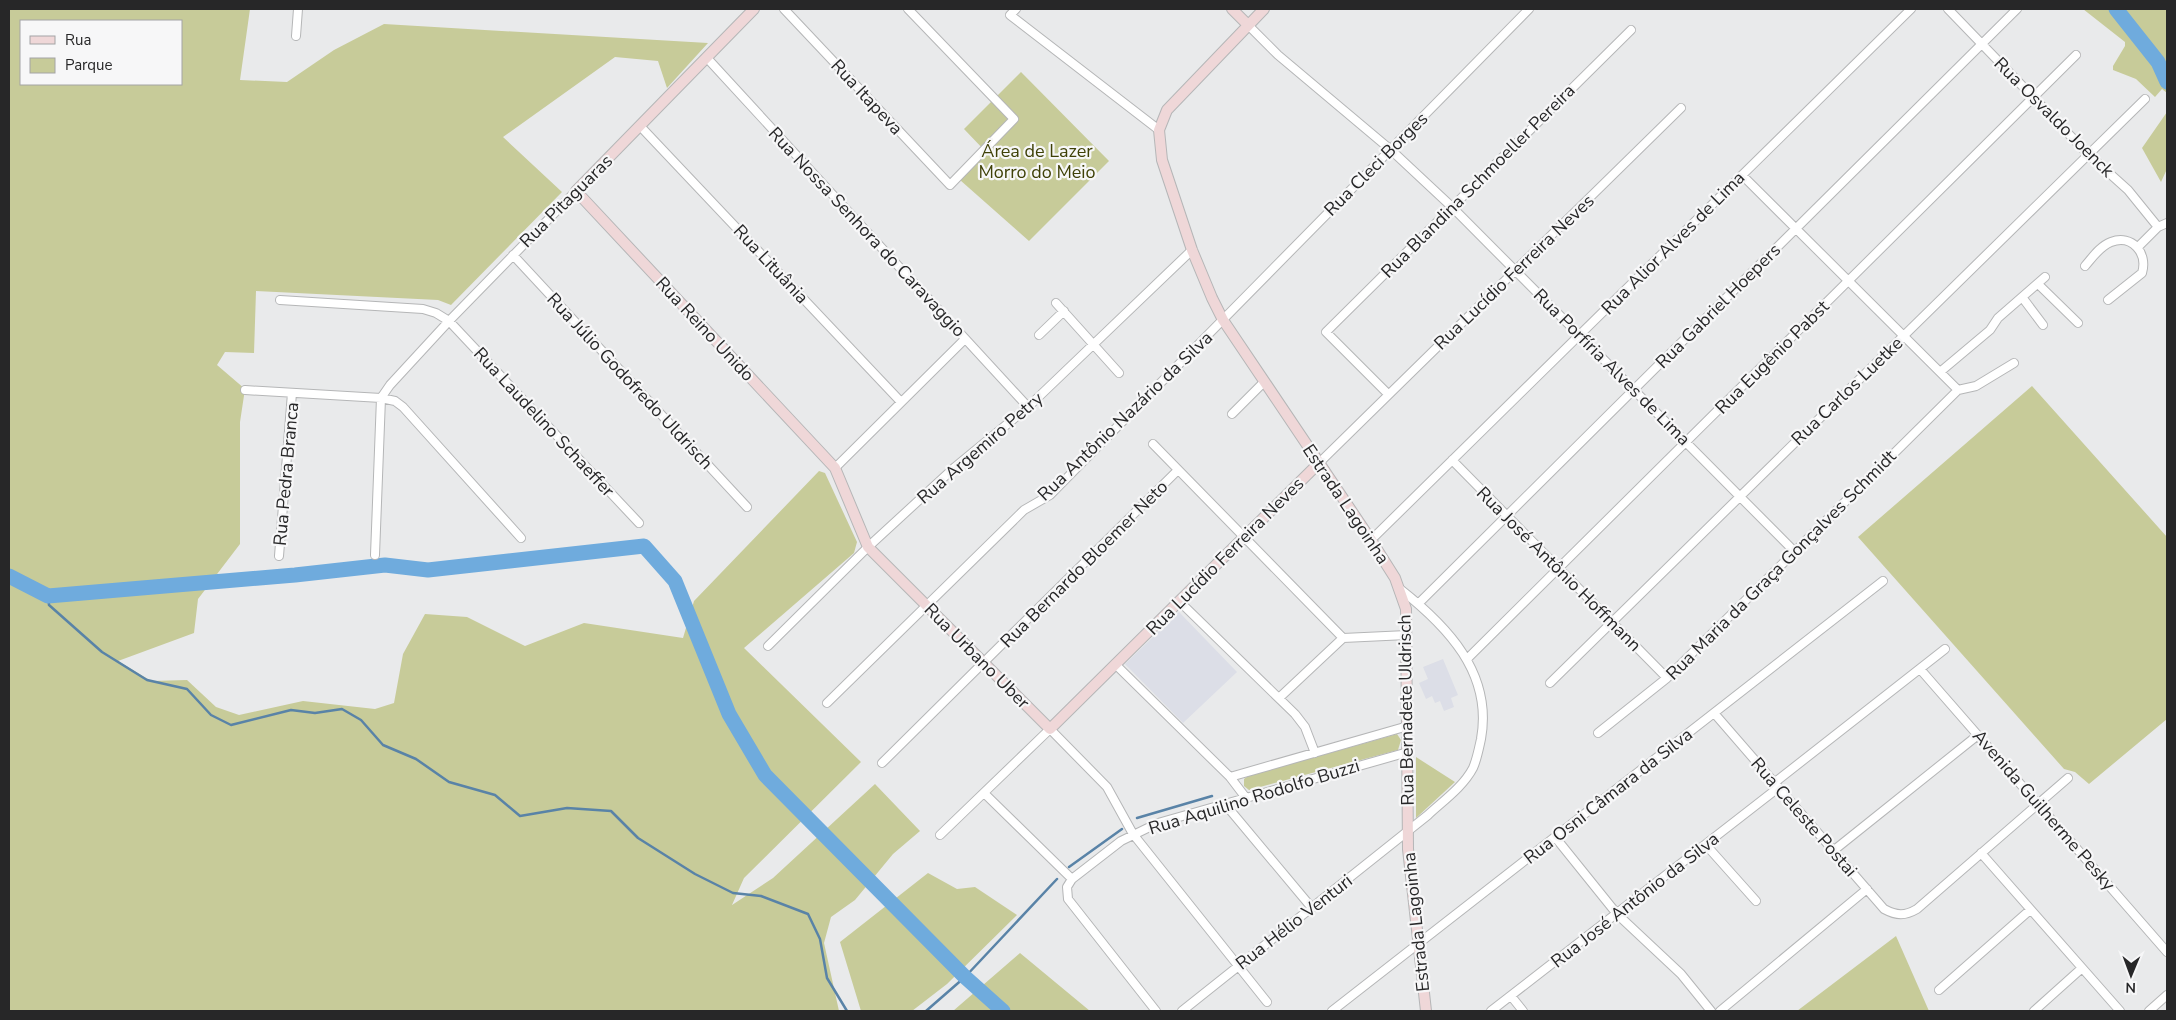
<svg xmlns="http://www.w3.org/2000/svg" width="2176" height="1020" font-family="'Nunito Sans',sans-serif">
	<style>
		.built { fill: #dcdee7 }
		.green { fill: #c7cb99; fill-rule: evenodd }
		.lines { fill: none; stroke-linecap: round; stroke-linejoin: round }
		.stream { stroke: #5983a7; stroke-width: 2.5 }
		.river { stroke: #6fabdd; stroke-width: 15 }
		.street-casing { stroke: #b5b6b7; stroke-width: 10 }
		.secondary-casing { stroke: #b5b6b7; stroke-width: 12 }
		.street { stroke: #fff; stroke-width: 8 }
		.secondary { stroke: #efd7d8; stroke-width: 10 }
		.labels { text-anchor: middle; stroke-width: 4.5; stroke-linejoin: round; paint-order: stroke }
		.street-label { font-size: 18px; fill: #272728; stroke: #f7f7f8 }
		.park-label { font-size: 18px; fill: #3f4107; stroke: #f7f7f8 }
	</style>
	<rect width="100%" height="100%" fill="#e9eaeb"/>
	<!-- built -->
	<path class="built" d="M 1179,612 L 1237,672 L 1183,723 L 1125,664 Z
		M 1443,659 L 1458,695 L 1451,698 L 1454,707 L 1444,711 L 1440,701 L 1435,703 L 1432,696 L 1426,699 L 1419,683 L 1428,679 L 1423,667 Z"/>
	<!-- green -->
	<path class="green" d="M 9,9 L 250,9 L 240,80 L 287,82 L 334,50 L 384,24 L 708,43 L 667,88 L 658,61 L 615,57 L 503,137 L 562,192 L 451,305 L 438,300 L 256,291 L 254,353 L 225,352 L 217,365 L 245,389 L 240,422 L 240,544 L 198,599 L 194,633 L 118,661 L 151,681 L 187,680 L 216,707 L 239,715 L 303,701 L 375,709 L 394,703 L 403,654 L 425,614 L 467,617 L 525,646 L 584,623 L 683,638 L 694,601 L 819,471 L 825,473 L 857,542 L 854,553 L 744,648 L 861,762 L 744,878 L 732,905 L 773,878 L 875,784 L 920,831 L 893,854 L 855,900 L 831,917 L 824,943 L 839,1011 L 9,1011 ZM 21,21 L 181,21 L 181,84 L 21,84 Z
		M 2083,9 L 2167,9 L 2167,93 L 2162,89 L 2155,97 L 2136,79 L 2113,70 L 2113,66 L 2125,46 L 2125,42 Z
		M 1021,72 L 1109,161 L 1029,241 L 960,180 L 986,152 L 964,129 Z
		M 2167,112 L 2167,169 L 2161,182 L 2142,148 Z
		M 2032,386 L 2167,537 L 2167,719 L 2089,784 L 2075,772 L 2064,769 L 1858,537 Z
		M 1397,734 L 1401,740 L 1398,750 L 1249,790 L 1244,786 L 1244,779 L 1248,776 Z
		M 1416,757 L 1455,782 L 1416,818 Z
		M 928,873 L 957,889 L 975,887 L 1017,915 L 947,984 L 912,1011 L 861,1011 L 840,942 Z
		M 1896,936 L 1929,1011 L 1797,1011 Z
		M 1020,953 L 1090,1011 L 953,1011 Z"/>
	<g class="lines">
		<!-- stream -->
		<path class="stream" d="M 48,596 L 49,605 L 102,652 L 147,680 L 187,689 L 211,715 L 231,725 L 291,710 L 315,713 L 342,709 L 361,720 L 383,745 L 416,759 L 449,782 L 495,795 L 520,816 L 567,808 L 611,811 L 638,838 L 695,874 L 733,893 L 761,896 L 808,914 L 820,939 L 827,978 L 847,1011
			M 1137,818 L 1212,796
			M 1069,867 L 1122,829
			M 926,1011 L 965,977 L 1057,879"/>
		<!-- river -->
		<path class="river" d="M 2116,9 L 2158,62 L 2167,82
			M 9,576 L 48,596 L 295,575 L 385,565 L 428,570 L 644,546 L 675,581 L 729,714 L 765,775 L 965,977 L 1003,1011"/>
		<!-- street casing -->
		<g class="street-casing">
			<path id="street" d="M 784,9 L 950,185 L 1014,119 L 908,9
				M 1016,9 L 1010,15 L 1159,130
				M 1948,9 L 2088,154 L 2128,190 L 2158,227
				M 1248,25 L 1278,55 L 1391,150 L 1452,207 L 1794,551
				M 296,36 L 298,9
				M 707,58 L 1028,407
				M 640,126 L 901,402
				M 1742,175 L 1958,390
				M 2138,247 L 2158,227 L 2167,223
				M 513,255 L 747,507
				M 2085,266 C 2092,258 2100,246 2111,242 C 2132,234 2148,253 2142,273 L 2108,300
				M 2038,284 L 2078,323
				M 2022,297 L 2043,325
				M 280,300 L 423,309 L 436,313 L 449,321 L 639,523
				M 1056,303 L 1119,373
				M 1039,335 L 1064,311
				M 1940,372 L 1990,330 L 1998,318 L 2045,277
				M 245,390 L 381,398 L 395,401 L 403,407 L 521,538
				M 1958,390 L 1976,386 L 2014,363
				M 1388,394 L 1326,332 L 1631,30
				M 381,398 L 390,385 L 449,321 L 576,191
				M 1232,414 L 1264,382
				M 1153,444 L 1343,638
				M 1452,460 L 1667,678
				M 1319,463 L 1681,108
				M 835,468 L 965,339
				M 1371,540 L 1911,9
				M 375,555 L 381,398
				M 279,556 L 292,393
				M 1179,601 L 1295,714 L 1305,727 L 1315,753
				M 1419,603 L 2017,9
				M 768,646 L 868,547 L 955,467 L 1028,407 L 1192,250
				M 1468,658 L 2076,55
				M 1115,664 L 1230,777 L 1246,798
				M 1920,669 L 2167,952
				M 1550,683 L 2145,99
				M 1279,698 L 1343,638 L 1407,635
				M 827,703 L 1024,510 L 1050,495 L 1529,9
				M 1714,713 L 1884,909 C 1897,916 1905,916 1917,909 L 2068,778
				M 1598,733 L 1667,678 L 1958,390
				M 882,763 L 1178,470
				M 1230,777 L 1408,726
				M 1774,783 L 1945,649
				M 984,793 L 1072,879
				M 1225,804 L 1312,908
				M 940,835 L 1050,729 L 1107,787 L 1133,834 L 1267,1002
				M 1555,837 L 1617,914 L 1681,974 L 1711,1011
				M 1706,845 L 1756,901
				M 1833,851 L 1978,735
				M 1981,853 L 2120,1011
				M 1939,990 L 2030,910
				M 1511,996 L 1523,1011
				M 1156,1011 L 1068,899 L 1067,887 L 1072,879 L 1121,841 L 1158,823 L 1408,752
				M 1182,1011 L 1428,815 C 1443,801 1463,787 1473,768 C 1477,759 1479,748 1481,739 C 1493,673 1447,626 1400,589
				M 1332,1011 L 1883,581
				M 1491,1011 L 1778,788
				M 1720,1011 L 1867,889
				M 2034,1011 L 2082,968
				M 2149,1011 L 2167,995"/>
		</g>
		<!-- secondary casing -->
		<g class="secondary-casing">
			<path id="secondary" d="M 754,9 L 576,191 L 835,468 L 868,547 L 1050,729 L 1319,463
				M 1232,9 L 1248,25
				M 1264,9 L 1167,110 L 1159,130 L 1162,160 L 1192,250 L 1212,298 L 1223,320 L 1371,540 L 1395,578 L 1406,609 L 1408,849 L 1426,1011"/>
		</g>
		<!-- street -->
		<use href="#street" class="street"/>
		<!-- secondary -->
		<use href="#secondary" class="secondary"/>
	</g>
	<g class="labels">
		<!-- street labels -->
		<g class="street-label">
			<text transform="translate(867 97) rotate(47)" y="6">Rua Itapeva</text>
			<text transform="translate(2054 117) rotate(45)" y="6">Rua Osvaldo Joenck</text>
			<text transform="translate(1376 164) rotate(-45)" y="6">Rua Cleci Borges</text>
			<text transform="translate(1478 181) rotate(-45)" y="6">Rua Blandina Schmoeller Pereira</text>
			<text transform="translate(566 201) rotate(-45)" y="6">Rua Pitaguaras</text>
			<text transform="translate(867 232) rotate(47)" y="6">Rua Nossa Senhora do Caravaggio</text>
			<text transform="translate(1673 243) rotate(-45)" y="6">Rua Alior Alves de Lima</text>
			<text transform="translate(771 264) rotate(47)" y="6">Rua Lituânia</text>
			<text transform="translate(1514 272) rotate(-44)" y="6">Rua Lucídio Ferreira Neves</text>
			<text transform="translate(1718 306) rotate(-45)" y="6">Rua Gabriel Hoepers</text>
			<text transform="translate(705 329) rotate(47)" y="6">Rua Reino Unido</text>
			<text transform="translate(1772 357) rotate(-45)" y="6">Rua Eugênio Pabst</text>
			<text transform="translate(1612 367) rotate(45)" y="6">Rua Porfíria Alves de Lima</text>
			<text transform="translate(630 381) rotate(47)" y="6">Rua Júlio Godofredo Uldrisch</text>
			<text transform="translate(1847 391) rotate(-44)" y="6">Rua Carlos Luetke</text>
			<text transform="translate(1125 416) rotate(-44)" y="6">Rua Antônio Nazário da Silva</text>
			<text transform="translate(544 422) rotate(47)" y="6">Rua Laudelino Schaeffer</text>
			<text transform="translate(980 448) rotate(-41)" y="6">Rua Argemiro Petry</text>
			<text transform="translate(286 474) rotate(-85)" y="6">Rua Pedra Branca</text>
			<text transform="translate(1346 504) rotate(56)" y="6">Estrada Lagoinha</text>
			<text transform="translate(1225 556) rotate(-45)" y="6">Rua Lucídio Ferreira Neves</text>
			<text transform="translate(1084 564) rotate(-45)" y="6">Rua Bernardo Bloemer Neto</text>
			<text transform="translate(1781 565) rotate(-45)" y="6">Rua Maria da Graça Gonçalves Schmidt</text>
			<text transform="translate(1559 569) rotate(45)" y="6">Rua José Antônio Hoffmann</text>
			<text transform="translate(977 656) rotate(45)" y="6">Rua Urbano Uber</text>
			<text transform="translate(1406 710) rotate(-91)" y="6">Rua Bernadete Uldrisch</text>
			<text transform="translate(1608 796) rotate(-38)" y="6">Rua Osni Câmara da Silva</text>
			<text transform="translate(1254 797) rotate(-17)" y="6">Rua Aquilino Rodolfo Buzzi</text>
			<text transform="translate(2044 810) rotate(49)" y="6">Avenida Guilherme Pesky</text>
			<text transform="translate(1804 817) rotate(49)" y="6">Rua Celeste Postai</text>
			<text transform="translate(1635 900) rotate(-38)" y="6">Rua José Antônio da Silva</text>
			<text transform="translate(1294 922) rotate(-38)" y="6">Rua Hélio Venturi</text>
			<text transform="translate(1416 922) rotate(-96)" y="6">Estrada Lagoinha</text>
		</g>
		<!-- park labels -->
		<g class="park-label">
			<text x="1037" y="157">Área de Lazer<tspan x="1037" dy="21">Morro do Meio</tspan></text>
		</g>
	</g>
	<!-- border -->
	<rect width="2176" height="1020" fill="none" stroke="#272728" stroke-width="20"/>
	<!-- legend -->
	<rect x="20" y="20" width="162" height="65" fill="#f7f7f8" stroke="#a4a4a5"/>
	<rect x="30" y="36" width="25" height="8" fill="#efd7d8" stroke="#a4a4a5"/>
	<text x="65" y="45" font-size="15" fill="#272728">Rua</text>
	<rect x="30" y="58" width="25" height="15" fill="#c7cb99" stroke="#a4a4a5"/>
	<text x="65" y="70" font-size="15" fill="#272728">Parque</text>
	<!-- north arrow -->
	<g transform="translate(2131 975) rotate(181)" stroke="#f7f7f8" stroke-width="4" paint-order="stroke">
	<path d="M0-4L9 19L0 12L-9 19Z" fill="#272728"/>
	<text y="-8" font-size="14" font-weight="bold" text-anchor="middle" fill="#272728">N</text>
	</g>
</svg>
